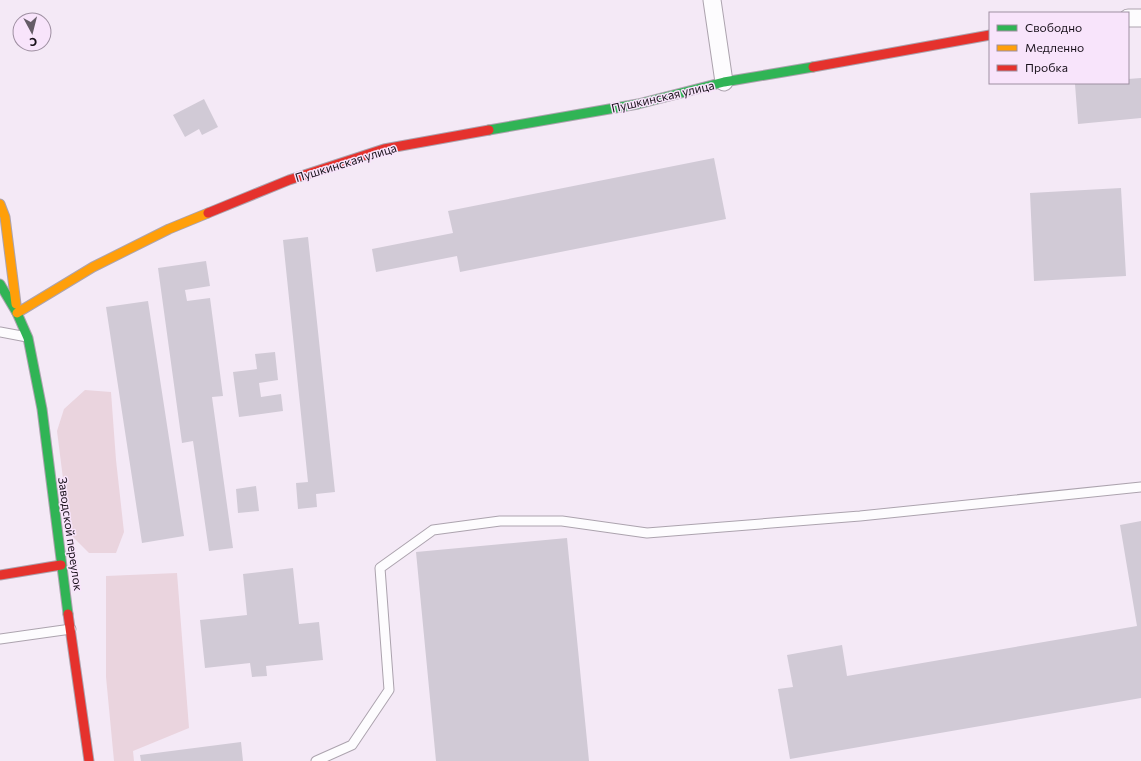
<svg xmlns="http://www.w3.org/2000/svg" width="1141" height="761" font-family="Commissioner,sans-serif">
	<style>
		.green { fill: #ead4de }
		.building { fill: #d1cad6 }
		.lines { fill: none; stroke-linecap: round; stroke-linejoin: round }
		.lane-casing { stroke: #aca3ae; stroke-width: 11 }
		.street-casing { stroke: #aca3ae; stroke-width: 19 }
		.fast-casing { stroke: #aca3ae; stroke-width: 11 }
		.slow-casing { stroke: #aca3ae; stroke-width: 11 }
		.jam-casing { stroke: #aca3ae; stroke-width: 11 }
		.lane { stroke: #fdfcfe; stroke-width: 9 }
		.street { stroke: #fdfcfe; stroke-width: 17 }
		.fast { stroke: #30b455; stroke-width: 9 }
		.slow { stroke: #ff9f0a; stroke-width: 9 }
		.jam { stroke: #e5322d; stroke-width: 9 }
		.labels { text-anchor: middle; stroke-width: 3; stroke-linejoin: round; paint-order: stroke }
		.street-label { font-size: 12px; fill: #18101a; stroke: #f8e4fb }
	</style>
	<rect width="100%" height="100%" fill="#f4e9f6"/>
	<!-- green -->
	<path class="green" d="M 85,390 L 111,392 L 116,460 L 124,532 L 116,553 L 89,553 L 70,534 L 57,431 L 64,409 Z
		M 177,573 L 189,728 L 133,751 L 134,761 L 114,761 L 106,677 L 106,576 Z"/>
	<!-- building -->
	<path class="building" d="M 1141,78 L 1141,118 L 1078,124 L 1075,84 L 1128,83 L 1128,79 Z
		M 204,99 L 218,127 L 202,135 L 199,129 L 185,137 L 173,115 Z
		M 714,158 L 726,219 L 460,272 L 457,256 L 376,272 L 372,249 L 453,233 L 448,211 Z
		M 1121,188 L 1126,276 L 1034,281 L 1030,193 Z
		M 308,237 L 335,492 L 316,494 L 317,507 L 298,509 L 296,483 L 308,482 L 283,240 Z
		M 206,261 L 210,286 L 185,290 L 187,301 L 210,298 L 223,396 L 212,397 L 233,548 L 209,551 L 193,441 L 182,443 L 158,268 Z
		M 148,301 L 184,536 L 142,543 L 106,307 Z
		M 275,352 L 278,380 L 259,383 L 261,397 L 281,394 L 283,411 L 239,417 L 233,372 L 257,369 L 255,354 Z
		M 256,486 L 259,511 L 238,513 L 236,489 Z
		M 1141,521 L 1141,698 L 790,759 L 778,689 L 793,687 L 787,655 L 842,645 L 847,676 L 1137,626 L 1120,525 Z
		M 567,538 L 589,761 L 436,761 L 416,552 Z
		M 293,568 L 299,624 L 319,622 L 323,660 L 266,666 L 267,676 L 252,677 L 250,663 L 205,668 L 200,620 L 247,615 L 243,574 Z
		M 241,742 L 243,761 L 141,761 L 140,755 Z"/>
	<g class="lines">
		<!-- lane casing -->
		<g class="lane-casing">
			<path id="lane" d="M 0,332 L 27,337
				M 0,639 L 71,629
				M 316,761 L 352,745 L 389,690 L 380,568 L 433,530 L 500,521 L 562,521 L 647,533 L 860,516 L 1141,487"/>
		</g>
		<!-- street casing -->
		<g class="street-casing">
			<path id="street" d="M 712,0 L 724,82
				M 1128,18 L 1141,18"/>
		</g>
		<!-- fast casing -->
		<g class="fast-casing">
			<path id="fast" d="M 489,130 L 638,104 L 724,82 L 813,67
				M 0,284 L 17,313 L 28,338 L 42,409 L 68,614"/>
		</g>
		<!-- slow casing -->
		<g class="slow-casing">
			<path id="slow" d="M 0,204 L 5,217 L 16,304
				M 17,313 L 93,267 L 169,229 L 208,213"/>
		</g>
		<!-- jam casing -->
		<g class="jam-casing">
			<path id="jam" d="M 813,67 L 990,35
				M 208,213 L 289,180 L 384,149 L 489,130
				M 0,575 L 61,565
				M 68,614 L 89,761"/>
		</g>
		<!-- lane -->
		<use href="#lane" class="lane"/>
		<!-- street -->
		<use href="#street" class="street"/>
		<!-- fast -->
		<use href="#fast" class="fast"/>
		<!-- slow -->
		<use href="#slow" class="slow"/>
		<!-- jam -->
		<use href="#jam" class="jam"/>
	</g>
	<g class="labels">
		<!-- street labels -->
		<g class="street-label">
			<text transform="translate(663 97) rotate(-13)" y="4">Пушкинская улица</text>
			<text transform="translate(346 163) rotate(-17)" y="4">Пушкинская улица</text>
			<text transform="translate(70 534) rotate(82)" y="4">Заводской переулок</text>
		</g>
	</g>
	<!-- legend -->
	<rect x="989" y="12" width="140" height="72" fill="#f8e4fb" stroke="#9e8fa1"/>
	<rect x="997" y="25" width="20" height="6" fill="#30b455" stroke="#9e8fa1"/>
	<text x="1025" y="32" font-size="12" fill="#18101a">Свободно</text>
	<rect x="997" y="45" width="20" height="6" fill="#ff9f0a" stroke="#9e8fa1"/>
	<text x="1025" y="52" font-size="12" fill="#18101a">Медленно</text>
	<rect x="997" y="65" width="20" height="6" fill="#e5322d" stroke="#9e8fa1"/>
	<text x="1025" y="72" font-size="12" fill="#18101a">Пробка</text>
	<!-- north arrow -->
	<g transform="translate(32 32) rotate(173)"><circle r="19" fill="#f8e4fb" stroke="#9e8fa1"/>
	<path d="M0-3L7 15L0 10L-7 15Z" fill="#655c67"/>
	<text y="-6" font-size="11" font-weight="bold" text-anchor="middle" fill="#18101a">С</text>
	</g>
</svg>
